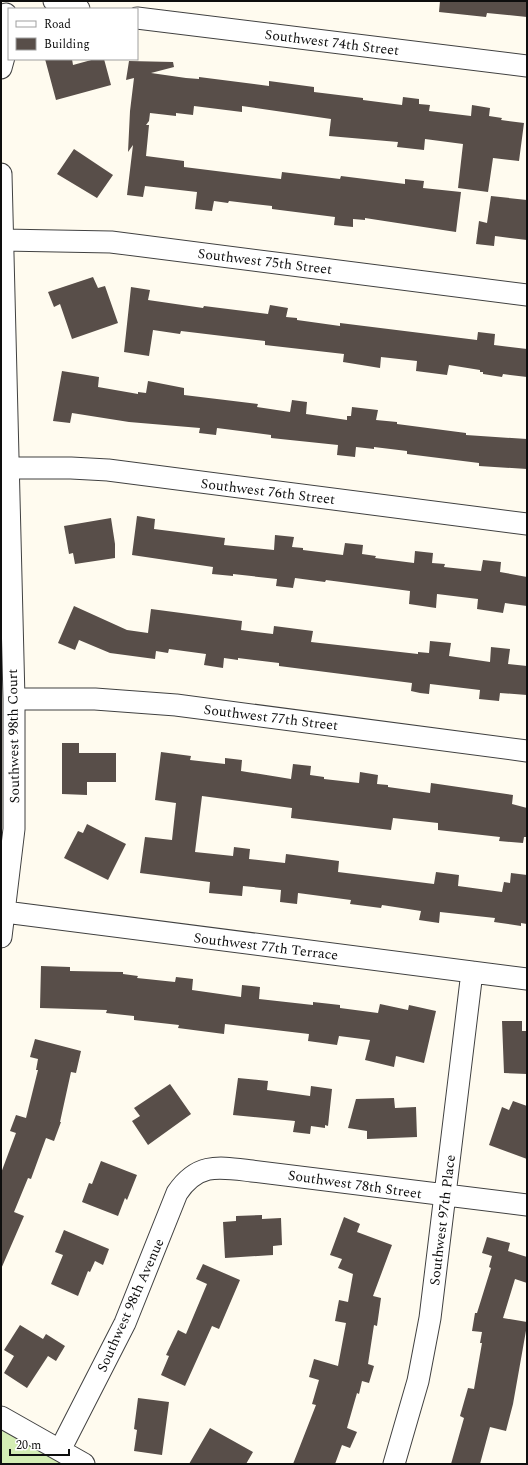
<svg xmlns="http://www.w3.org/2000/svg" width="528" height="1465" font-family="Spectral,serif">
	<style>
		.green { fill: #d4edb4 }
		.building { fill: #584e49 }
		.lines { fill: none; stroke-linecap: round; stroke-linejoin: round }
		.minor-casing { stroke: #414141; stroke-width: 23 }
		.minor { stroke: #fff; stroke-width: 21 }
		.labels { text-anchor: middle; stroke-width: 4; stroke-linejoin: round; paint-order: stroke }
		.street-label { font-size: 14px; fill: #0e0e0e; stroke: #fff }
	</style>
	<rect width="100%" height="100%" fill="#fffbef"/>
	<!-- green -->
	<path class="green" d="M 1,1429 L 62,1464 L 1,1464 Z"/>
	<!-- building -->
	<path class="building" d="M 440,1 L 527,1 L 527,17 L 487,13 L 486,17 L 439,12 Z
		M 45,59 L 72,59 L 73,65 L 95,59 L 104,59 L 111,85 L 56,100 Z
		M 129,61 L 173,62 L 174,67 L 151,73 L 186,78 L 199,79 L 199,77 L 269,86 L 269,81 L 314,87 L 314,92 L 363,98 L 363,100 L 402,105 L 403,97 L 419,99 L 419,104 L 430,105 L 429,111 L 471,116 L 472,105 L 490,108 L 489,116 L 502,118 L 501,120 L 524,123 L 519,161 L 493,158 L 488,192 L 458,188 L 463,144 L 425,139 L 424,150 L 397,147 L 398,142 L 329,136 L 331,119 L 242,106 L 242,112 L 194,106 L 193,115 L 176,113 L 176,116 L 150,113 L 149,121 L 146,125 L 149,125 L 146,156 L 184,161 L 184,167 L 281,179 L 282,172 L 340,179 L 341,176 L 405,184 L 405,179 L 424,181 L 423,188 L 461,192 L 456,232 L 365,218 L 365,220 L 353,219 L 353,227 L 343,226 L 334,225 L 335,217 L 272,209 L 272,206 L 229,201 L 228,203 L 214,201 L 212,211 L 195,209 L 197,192 L 145,186 L 143,197 L 127,195 L 133,145 L 128,152 L 130,111 L 134,78 L 126,80 Z
		M 74,149 L 113,175 L 97,198 L 57,174 Z
		M 491,196 L 527,200 L 527,240 L 495,236 L 494,246 L 476,244 L 479,221 L 487,223 Z
		M 93,277 L 98,288 L 105,286 L 118,323 L 72,339 L 60,304 L 54,307 L 48,292 Z
		M 131,287 L 150,290 L 148,300 L 203,308 L 204,306 L 268,314 L 270,305 L 288,308 L 286,317 L 297,318 L 297,320 L 340,326 L 340,323 L 477,340 L 478,332 L 495,334 L 494,345 L 527,349 L 527,377 L 503,374 L 502,377 L 483,374 L 483,372 L 480,372 L 480,370 L 449,365 L 447,375 L 416,371 L 417,361 L 381,357 L 380,368 L 343,362 L 344,354 L 265,345 L 265,341 L 181,331 L 180,334 L 153,330 L 149,356 L 124,352 Z
		M 62,371 L 99,377 L 98,387 L 138,394 L 138,392 L 146,393 L 148,381 L 184,388 L 184,395 L 258,404 L 257,407 L 290,412 L 292,400 L 307,402 L 306,414 L 347,420 L 347,416 L 351,416 L 352,407 L 378,410 L 376,420 L 397,422 L 397,424 L 466,433 L 466,435 L 527,439 L 527,469 L 479,466 L 479,463 L 407,454 L 407,451 L 374,447 L 374,449 L 356,447 L 355,457 L 337,455 L 338,445 L 271,438 L 271,435 L 217,428 L 216,435 L 199,433 L 200,428 L 129,422 L 72,413 L 70,423 L 53,421 Z
		M 137,516 L 155,519 L 154,529 L 225,538 L 224,545 L 274,550 L 275,535 L 294,537 L 292,547 L 303,548 L 303,550 L 343,555 L 345,543 L 363,545 L 362,554 L 376,556 L 375,558 L 414,563 L 415,551 L 433,553 L 432,563 L 445,564 L 444,567 L 481,571 L 483,560 L 501,562 L 500,572 L 527,577 L 527,606 L 505,603 L 503,613 L 477,609 L 478,599 L 437,594 L 436,608 L 409,604 L 410,591 L 326,580 L 325,582 L 295,578 L 293,588 L 276,586 L 277,579 L 233,574 L 233,576 L 212,574 L 213,567 L 132,555 Z
		M 111,518 L 115,544 L 115,558 L 75,564 L 73,553 L 69,554 L 64,526 Z
		M 74,606 L 127,630 L 148,633 L 151,609 L 242,621 L 241,630 L 273,634 L 274,626 L 313,631 L 311,642 L 418,654 L 418,652 L 429,653 L 430,641 L 451,643 L 449,656 L 490,662 L 491,647 L 510,649 L 508,664 L 527,666 L 527,695 L 500,693 L 499,701 L 479,699 L 480,690 L 430,684 L 429,694 L 420,693 L 411,691 L 412,683 L 279,666 L 279,663 L 238,658 L 238,660 L 224,658 L 223,668 L 204,665 L 206,654 L 169,649 L 168,653 L 156,651 L 155,659 L 110,653 L 79,640 L 75,650 L 58,643 Z
		M 62,743 L 79,743 L 79,753 L 116,753 L 116,782 L 87,782 L 87,795 L 62,794 Z
		M 161,752 L 191,756 L 190,760 L 225,764 L 225,758 L 242,760 L 241,771 L 291,779 L 293,764 L 311,766 L 310,775 L 324,777 L 324,779 L 359,783 L 360,772 L 378,775 L 377,784 L 388,785 L 388,787 L 430,793 L 431,783 L 513,795 L 512,804 L 527,808 L 527,837 L 524,837 L 523,843 L 499,841 L 500,837 L 438,830 L 438,823 L 393,818 L 391,830 L 291,818 L 292,808 L 202,796 L 195,852 L 233,856 L 234,847 L 250,849 L 249,859 L 285,863 L 286,854 L 339,861 L 338,872 L 434,884 L 436,872 L 459,875 L 458,886 L 502,892 L 504,882 L 510,883 L 511,873 L 527,875 L 527,924 L 521,923 L 521,926 L 494,922 L 495,918 L 440,912 L 439,923 L 419,920 L 421,911 L 382,905 L 381,908 L 350,904 L 351,900 L 298,893 L 297,904 L 280,902 L 281,890 L 243,886 L 242,896 L 209,893 L 210,882 L 140,873 L 145,837 L 172,840 L 176,803 L 155,800 Z
		M 87,824 L 126,844 L 108,880 L 64,858 L 78,831 L 83,833 Z
		M 41,966 L 70,967 L 70,971 L 123,972 L 123,974 L 138,976 L 137,978 L 175,982 L 176,977 L 193,979 L 192,990 L 241,997 L 242,985 L 260,987 L 259,999 L 313,1005 L 313,1002 L 340,1005 L 340,1008 L 378,1013 L 380,1004 L 408,1010 L 409,1005 L 436,1011 L 424,1063 L 396,1056 L 394,1067 L 365,1060 L 370,1040 L 339,1036 L 337,1045 L 308,1041 L 309,1034 L 225,1024 L 224,1034 L 178,1028 L 179,1025 L 134,1020 L 134,1016 L 106,1013 L 107,1010 L 40,1008 Z
		M 502,1021 L 522,1021 L 522,1031 L 527,1031 L 527,1074 L 504,1073 Z
		M 35,1039 L 81,1051 L 76,1073 L 71,1072 L 60,1122 L 61,1122 L 54,1141 L 46,1138 L 31,1179 L 28,1178 L 14,1212 L 24,1216 L 1,1269 L 1,1173 L 16,1133 L 10,1131 L 16,1115 L 26,1118 L 38,1070 L 36,1070 L 38,1059 L 30,1057 Z
		M 238,1078 L 268,1081 L 267,1090 L 310,1096 L 311,1086 L 332,1089 L 328,1126 L 325,1125 L 325,1128 L 311,1126 L 310,1134 L 293,1132 L 295,1121 L 233,1115 Z
		M 170,1084 L 191,1114 L 148,1145 L 132,1121 L 140,1116 L 134,1108 Z
		M 394,1098 L 395,1108 L 416,1107 L 417,1137 L 367,1139 L 367,1131 L 348,1128 L 356,1099 Z
		M 513,1101 L 527,1106 L 527,1159 L 489,1145 L 502,1107 L 509,1110 Z
		M 101,1161 L 137,1175 L 127,1200 L 125,1198 L 118,1216 L 82,1202 L 89,1183 L 92,1184 Z
		M 262,1215 L 262,1219 L 281,1218 L 282,1245 L 273,1246 L 273,1255 L 225,1258 L 223,1222 L 236,1221 L 236,1216 Z
		M 344,1217 L 360,1224 L 357,1232 L 392,1245 L 373,1296 L 381,1298 L 377,1326 L 374,1325 L 368,1364 L 374,1366 L 369,1383 L 362,1381 L 359,1394 L 357,1393 L 347,1428 L 357,1432 L 350,1448 L 342,1445 L 335,1464 L 293,1464 L 316,1405 L 312,1404 L 319,1380 L 309,1377 L 314,1359 L 338,1366 L 346,1323 L 335,1321 L 339,1300 L 348,1302 L 353,1274 L 338,1268 L 342,1259 L 330,1255 Z
		M 64,1230 L 109,1249 L 103,1265 L 95,1261 L 90,1272 L 88,1271 L 78,1296 L 51,1284 L 63,1255 L 55,1252 Z
		M 487,1237 L 510,1243 L 508,1251 L 527,1257 L 527,1283 L 515,1279 L 503,1318 L 527,1322 L 527,1325 L 513,1404 L 506,1431 L 490,1427 L 480,1464 L 451,1464 L 464,1418 L 460,1416 L 468,1388 L 474,1389 L 482,1343 L 480,1343 L 482,1332 L 472,1331 L 475,1313 L 477,1313 L 491,1268 L 489,1267 L 492,1256 L 482,1253 Z
		M 203,1264 L 240,1280 L 219,1329 L 212,1326 L 185,1386 L 161,1375 L 169,1356 L 166,1355 L 178,1330 L 186,1334 L 207,1284 L 196,1279 Z
		M 20,1325 L 43,1339 L 46,1334 L 65,1346 L 56,1361 L 48,1356 L 27,1388 L 4,1373 L 14,1356 L 4,1350 Z
		M 138,1398 L 169,1402 L 162,1455 L 134,1451 L 137,1430 L 134,1429 Z
		M 210,1428 L 253,1452 L 246,1464 L 189,1464 Z"/>
	<g class="lines">
		<!-- minor casing -->
		<g class="minor-casing">
			<path id="minor" d="M 54,1 L 79,9
				M 137,18 L 527,66
				M 1,68 L 4,57 L 6,14
				M 1,174 L 14,699 L 14,829 L 1,937
				M 3,240 L 111,242 L 527,295
				M 8,468 L 71,468 L 108,470 L 527,524
				M 14,699 L 95,699 L 176,705 L 527,751
				M 5,912 L 527,979
				M 1,1417 L 84,1464
				M 60,1450 L 125,1323 L 177,1193 C 198,1162 219,1167 252,1171 L 527,1205
				M 394,1464 L 418,1381 L 430,1318 L 472,972"/>
		</g>
		<!-- minor -->
		<use href="#minor" class="minor"/>
	</g>
	<g class="labels">
		<!-- street labels -->
		<g class="street-label">
			<text transform="translate(332 42) rotate(7)" y="5">Southwest 74th Street</text>
			<text transform="translate(265 261) rotate(7)" y="5">Southwest 75th Street</text>
			<text transform="translate(268 491) rotate(7)" y="5">Southwest 76th Street</text>
			<text transform="translate(271 717) rotate(7)" y="5">Southwest 77th Street</text>
			<text transform="translate(13 736) rotate(-91)" y="5">Southwest 98th Court</text>
			<text transform="translate(266 946) rotate(7)" y="5">Southwest 77th Terrace</text>
			<text transform="translate(355 1184) rotate(8)" y="5">Southwest 78th Street</text>
			<text transform="translate(442 1220) rotate(-83)" y="5">Southwest 97th Place</text>
			<text transform="translate(130 1305) rotate(-66)" y="5">Southwest 98th Avenue</text>
		</g>
	</g>
	<!-- border -->
	<rect width="528" height="1465" fill="none" stroke="#0e0e0e" stroke-width="4"/>
	<!-- legend -->
	<rect x="8" y="8" width="130" height="52" fill="#ffffff" stroke="#9f9f9f"/>
	<rect x="16" y="21" width="20" height="6" fill="#ffffff" stroke="#9f9f9f"/>
	<text x="44" y="28" font-size="12" fill="#0e0e0e">Road</text>
	<rect x="16" y="38" width="20" height="12" fill="#584e49" stroke="#9f9f9f"/>
	<text x="44" y="48" font-size="12" fill="#0e0e0e">Building</text>
	<!-- scale -->
	<path d="M10 1449v6h59v-6" fill="none" stroke="#0e0e0e" stroke-width="2"/>
	<text x="16" y="1449" font-size="12" fill="#0e0e0e" stroke="#ffffff" stroke-width="3" paint-order="stroke">20 m</text>
</svg>
